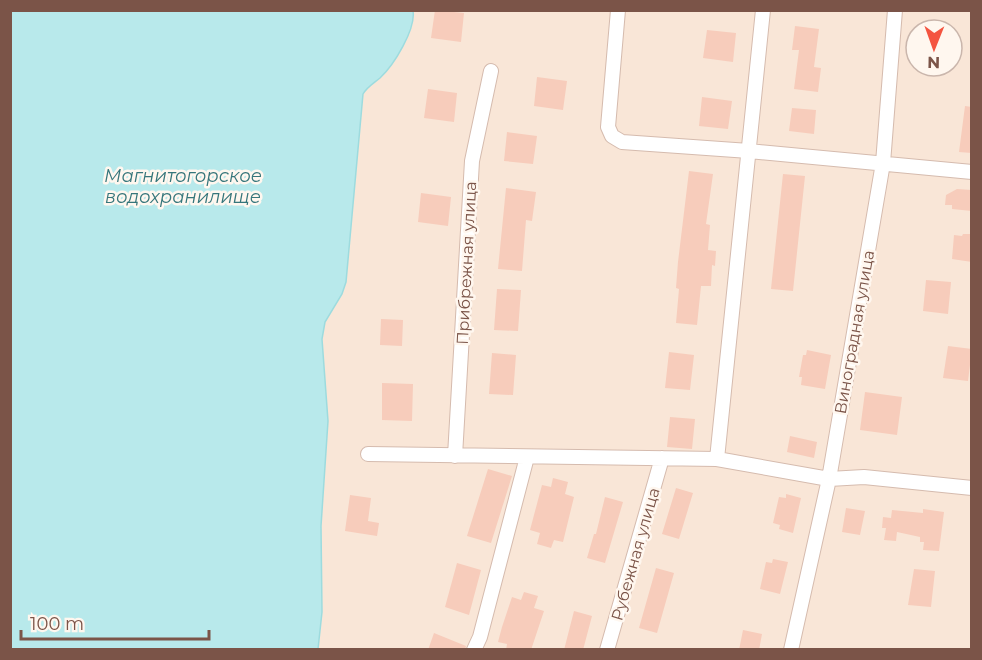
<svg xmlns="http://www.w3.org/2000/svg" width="982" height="660" font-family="Montserrat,sans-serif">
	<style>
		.residential { fill: #f9e6d7; fill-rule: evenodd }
		.water { fill: #b8e9eb; stroke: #9ddbde; stroke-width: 1.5 }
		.building { fill: #f7ccbb }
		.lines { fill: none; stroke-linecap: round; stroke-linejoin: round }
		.minor-casing { stroke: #d5bbae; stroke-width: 16 }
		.minor { stroke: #fff; stroke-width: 14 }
		.labels { text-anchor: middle; stroke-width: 5; stroke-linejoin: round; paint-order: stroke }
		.street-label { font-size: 16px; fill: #7b5448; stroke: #fff7ef }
		.water-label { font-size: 18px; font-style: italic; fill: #36767b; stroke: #fff7ef }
	</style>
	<rect width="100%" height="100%" fill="#fef3e7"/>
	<!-- residential -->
	<path class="residential" d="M 413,11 L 971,11 L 971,649 L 318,650 L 322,612 L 321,526 L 328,421 L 322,339 L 325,322 L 342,294 L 346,282 L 363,94 L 365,90 L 382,76 L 399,52 L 413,21 ZM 916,30 L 952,30 L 952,66 L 916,66 Z"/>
	<!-- water -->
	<path class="water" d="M 10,11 L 413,11 C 416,29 394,65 380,78 C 374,83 367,87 363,94 L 346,282 L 342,294 L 325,322 L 322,339 L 328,421 L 321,526 L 322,612 L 318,649 L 11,649 Z"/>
	<!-- building -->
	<path class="building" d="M 435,10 L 464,13 L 461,42 L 431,38 Z
		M 795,26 L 819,29 L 814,67 L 821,68 L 818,92 L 794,89 L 799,50 L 792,50 Z
		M 707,30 L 736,33 L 733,62 L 703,58 Z
		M 537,77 L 567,81 L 563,110 L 534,106 Z
		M 428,89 L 457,93 L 454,122 L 424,118 Z
		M 702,97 L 732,101 L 728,129 L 699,126 Z
		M 965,106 L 972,107 L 972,153 L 959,152 Z
		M 792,108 L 816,110 L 814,134 L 789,131 Z
		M 507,132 L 537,136 L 533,164 L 504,161 Z
		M 689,171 L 713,174 L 706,224 L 710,225 L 708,250 L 716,251 L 715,266 L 712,265 L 711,286 L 701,286 L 697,325 L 676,323 L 679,289 L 676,288 L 678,262 Z
		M 783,174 L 805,176 L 793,291 L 771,289 Z
		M 506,188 L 536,192 L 532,221 L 526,220 L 522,271 L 498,269 Z
		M 957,189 L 972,190 L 972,211 L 952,209 L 952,205 L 945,205 L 946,195 Z
		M 421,193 L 451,197 L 448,226 L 418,222 Z
		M 963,234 L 972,234 L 972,262 L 952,259 L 954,235 L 962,236 Z
		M 926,280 L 951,282 L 948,314 L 923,311 Z
		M 497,289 L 521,290 L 518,331 L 494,330 Z
		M 381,319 L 403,320 L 402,346 L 380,345 Z
		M 948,346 L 972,349 L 968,381 L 943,378 Z
		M 807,350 L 831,355 L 825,389 L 801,385 L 802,377 L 799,377 L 803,355 L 806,355 Z
		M 669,352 L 694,355 L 690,390 L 665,388 Z
		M 492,353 L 516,355 L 513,395 L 489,394 Z
		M 382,383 L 413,384 L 412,421 L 382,420 Z
		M 865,392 L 902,397 L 897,435 L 860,430 Z
		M 670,417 L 695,419 L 692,449 L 667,447 Z
		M 790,436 L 817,442 L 814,458 L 787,452 Z
		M 488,469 L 512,476 L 491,543 L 467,536 Z
		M 553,478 L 568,482 L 565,494 L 574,497 L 563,542 L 554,540 L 551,548 L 537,544 L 540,533 L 530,530 L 542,485 L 551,487 Z
		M 676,488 L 693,493 L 679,539 L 662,534 Z
		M 786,494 L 801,498 L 793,533 L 779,529 L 780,525 L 773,523 L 779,497 L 786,498 Z
		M 350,495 L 371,498 L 368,521 L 379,523 L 377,536 L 345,531 Z
		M 605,497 L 623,502 L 605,563 L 587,558 L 594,534 L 596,534 Z
		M 846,508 L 865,511 L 860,535 L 842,532 Z
		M 923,509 L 944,512 L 939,551 L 923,550 L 924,542 L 920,542 L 920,537 L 897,532 L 896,541 L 884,540 L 886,528 L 882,528 L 883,517 L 891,518 L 892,510 L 923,513 Z
		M 773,559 L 788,562 L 780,594 L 760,589 L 766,562 L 772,563 Z
		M 457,563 L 481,570 L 469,615 L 445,607 Z
		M 656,568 L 674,573 L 657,633 L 639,628 Z
		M 914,569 L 935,571 L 931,607 L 908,605 Z
		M 524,592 L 538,596 L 534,608 L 544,611 L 531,650 L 506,650 L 507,644 L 498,642 L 502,627 L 512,597 L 521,600 Z
		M 574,611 L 592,616 L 583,650 L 564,650 Z
		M 743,630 L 762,634 L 759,650 L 739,650 Z
		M 434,633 L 466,646 L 465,650 L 428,650 Z"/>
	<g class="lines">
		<!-- minor casing -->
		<g class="minor-casing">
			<path id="minor" d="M 618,10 L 608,127 L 612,136 L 622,142 L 749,151 L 972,172
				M 368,454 L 717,459 L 829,479 L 864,477 L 972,488
				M 455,456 L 472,161 L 491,71
				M 717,459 L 763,10
				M 474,650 L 480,637 L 527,457
				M 607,650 L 662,458
				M 791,650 L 829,479 L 883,163 L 895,10"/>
		</g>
		<!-- minor -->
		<use href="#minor" class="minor"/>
	</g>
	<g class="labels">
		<!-- street labels -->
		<g class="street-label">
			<text transform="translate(466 263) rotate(-87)" y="6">Прибрежная улица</text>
			<text transform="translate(854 332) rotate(-80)" y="6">Виноградная улица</text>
			<text transform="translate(635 554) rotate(-74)" y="6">Рубежная улица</text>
		</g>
		<!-- water labels -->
		<g class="water-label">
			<text x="183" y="182">Магнитогорское<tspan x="183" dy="21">водохранилище</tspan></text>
		</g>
	</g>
	<!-- border -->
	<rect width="982" height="660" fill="none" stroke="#7b5448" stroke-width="24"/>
	<!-- north arrow -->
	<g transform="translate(934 48) rotate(181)"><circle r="28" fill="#fff7ef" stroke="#cab6ac" stroke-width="1.5"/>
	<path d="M0-4.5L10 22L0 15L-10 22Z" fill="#f45440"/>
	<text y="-9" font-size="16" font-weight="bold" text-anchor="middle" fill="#7b5448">N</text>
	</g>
	<!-- scale -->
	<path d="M21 630v9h188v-9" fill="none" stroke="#7b5448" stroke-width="3"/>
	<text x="30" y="630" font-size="18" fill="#7b5448" stroke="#fff7ef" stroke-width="4.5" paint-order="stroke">100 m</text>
</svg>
